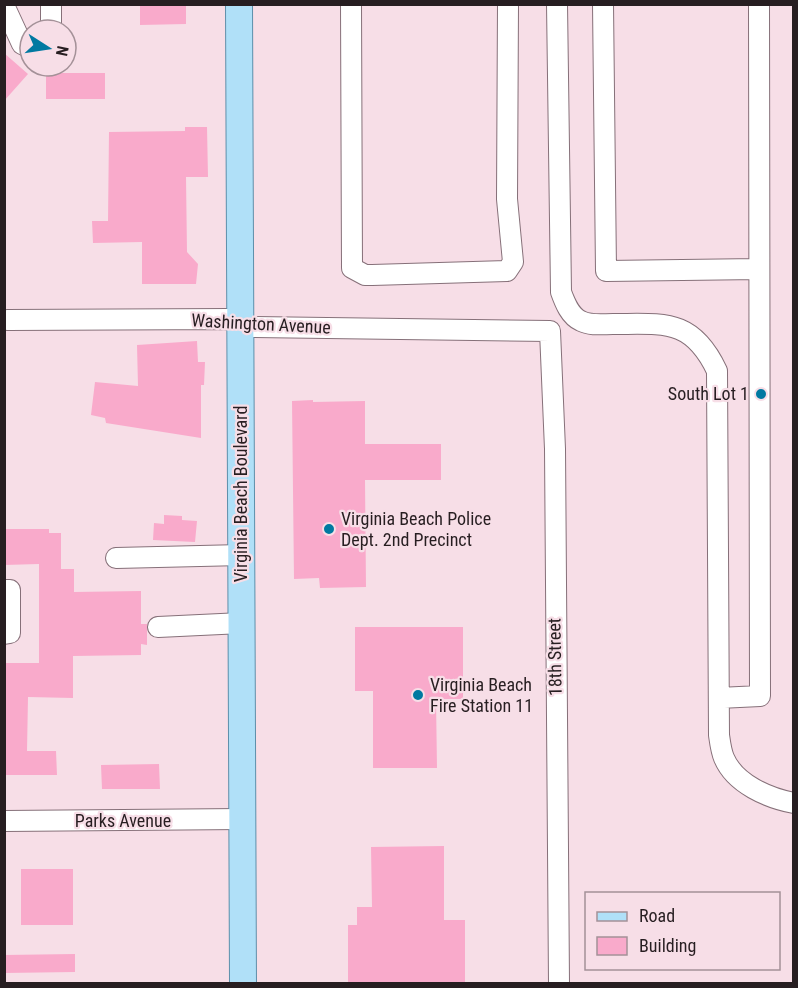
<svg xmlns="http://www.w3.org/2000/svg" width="798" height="988" font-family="'Roboto Condensed',sans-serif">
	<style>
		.building { fill: #f9aacb }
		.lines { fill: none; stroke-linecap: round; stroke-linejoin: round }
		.minor-casing { stroke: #867079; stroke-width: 22 }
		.major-casing { stroke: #5e8faa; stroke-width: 28 }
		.minor { stroke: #fff; stroke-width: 20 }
		.major { stroke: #b0e0f8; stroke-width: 26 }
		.poi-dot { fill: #0179a1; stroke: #f7dee7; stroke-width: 2 }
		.labels { text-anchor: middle; stroke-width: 4.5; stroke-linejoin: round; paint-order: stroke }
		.street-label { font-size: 18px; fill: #271e21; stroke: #f7dee7 }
		.poi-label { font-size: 18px; fill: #271e21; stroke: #f7dee7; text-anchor: start }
	</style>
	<rect width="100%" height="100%" fill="#f7dee7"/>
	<!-- building -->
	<path class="building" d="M 140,4 L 186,4 L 186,24 L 140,25 Z
		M 4,53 L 28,74 L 4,101 Z
		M 46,73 L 105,73 L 105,99 L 46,99 Z
		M 185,127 L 207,127 L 208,177 L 186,177 L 187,252 L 198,264 L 196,284 L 142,284 L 142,242 L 93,243 L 92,221 L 108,221 L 109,132 L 185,131 Z
		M 197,341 L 198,362 L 205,362 L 204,385 L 201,385 L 201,438 L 106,423 L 105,418 L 91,415 L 95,382 L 138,386 L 137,345 Z
		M 313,400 L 313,402 L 365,401 L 365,444 L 441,444 L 441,480 L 365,480 L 366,587 L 320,588 L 319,578 L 294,579 L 292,401 Z
		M 164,515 L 182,516 L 182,520 L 197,521 L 195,542 L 153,540 L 154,523 L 164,524 Z
		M 4,529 L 49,529 L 49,533 L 61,533 L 61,569 L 74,569 L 74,592 L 141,591 L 141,624 L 147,624 L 147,645 L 141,644 L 141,655 L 73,656 L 73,698 L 28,697 L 27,751 L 56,751 L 57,775 L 4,775 L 4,663 L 39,663 L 39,564 L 4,565 Z
		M 355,627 L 463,627 L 463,699 L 436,699 L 437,768 L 373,768 L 373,691 L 355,691 Z
		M 159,764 L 160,789 L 102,789 L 101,765 Z
		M 444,846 L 444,920 L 465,920 L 465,984 L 348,984 L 348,925 L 357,925 L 357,907 L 372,907 L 371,847 Z
		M 21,869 L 73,869 L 73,925 L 21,925 Z
		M 75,954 L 75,972 L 4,973 L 4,955 Z"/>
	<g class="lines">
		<!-- minor casing -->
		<g class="minor-casing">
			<path id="minor" d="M 351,4 L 352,268 L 365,275 L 372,275 L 507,271 L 513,262 L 507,199 L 508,4
				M 557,4 L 561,292 C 565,303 570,316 581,321 C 591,326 603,324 613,324 C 664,324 692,318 717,371 L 719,735 C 720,742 721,751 724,758 C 735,784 768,798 794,803
				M 603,4 L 606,271 L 758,269
				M 4,5 L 22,44 L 30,48
				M 51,30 L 51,4
				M 7,320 L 230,319 L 251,327 L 550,331 L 555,449 L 559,984
				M 116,558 L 242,555
				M 4,590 L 10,590 L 10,633 L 4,634
				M 158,627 L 242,623
				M 719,698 L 760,696 L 759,4
				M 4,821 L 242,819"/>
		</g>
		<!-- major casing -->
		<g class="major-casing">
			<path id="major" d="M 239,4 L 243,984"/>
		</g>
		<!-- minor -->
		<use href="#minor" class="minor"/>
		<!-- major -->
		<use href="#major" class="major"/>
	</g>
	<!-- markers -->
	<g class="poi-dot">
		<circle cx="761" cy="394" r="6"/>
		<circle cx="329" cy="529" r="6"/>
		<circle cx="418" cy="695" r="6"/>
	</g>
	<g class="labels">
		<!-- street labels -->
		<g class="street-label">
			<text transform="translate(261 324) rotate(3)" y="6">Washington Avenue</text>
			<text transform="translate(241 494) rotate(-90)" y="6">Virginia Beach Boulevard</text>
			<text transform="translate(555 657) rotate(-91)" y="6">18th Street</text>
			<text x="123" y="827">Parks Avenue</text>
		</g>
		<!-- poi labels -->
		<g class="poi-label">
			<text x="749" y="400" text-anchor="end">South Lot 1</text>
			<text x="341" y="525">Virginia Beach Police<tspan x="341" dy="21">Dept. 2nd Precinct</tspan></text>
			<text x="430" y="691">Virginia Beach<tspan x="430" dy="21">Fire Station 11</tspan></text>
		</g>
	</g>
	<!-- border -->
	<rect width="798" height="988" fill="none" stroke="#271e21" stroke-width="12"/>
	<!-- legend -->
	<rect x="585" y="892" width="195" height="78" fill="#f7dee7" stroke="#a49198" stroke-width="1.5"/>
	<rect x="597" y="912" width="30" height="9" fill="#b0e0f8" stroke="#a49198" stroke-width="1.5"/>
	<text x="639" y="922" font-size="18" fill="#271e21">Road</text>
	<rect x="597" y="937" width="30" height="18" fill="#f9aacb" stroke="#a49198" stroke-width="1.5"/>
	<text x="639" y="952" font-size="18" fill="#271e21">Building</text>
	<!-- north arrow -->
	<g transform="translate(48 48) rotate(102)"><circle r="28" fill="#f7dee7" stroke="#a49198" stroke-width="1.5"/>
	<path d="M0-4.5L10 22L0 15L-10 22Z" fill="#0179a1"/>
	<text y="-9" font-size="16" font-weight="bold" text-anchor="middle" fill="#271e21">N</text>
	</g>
</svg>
